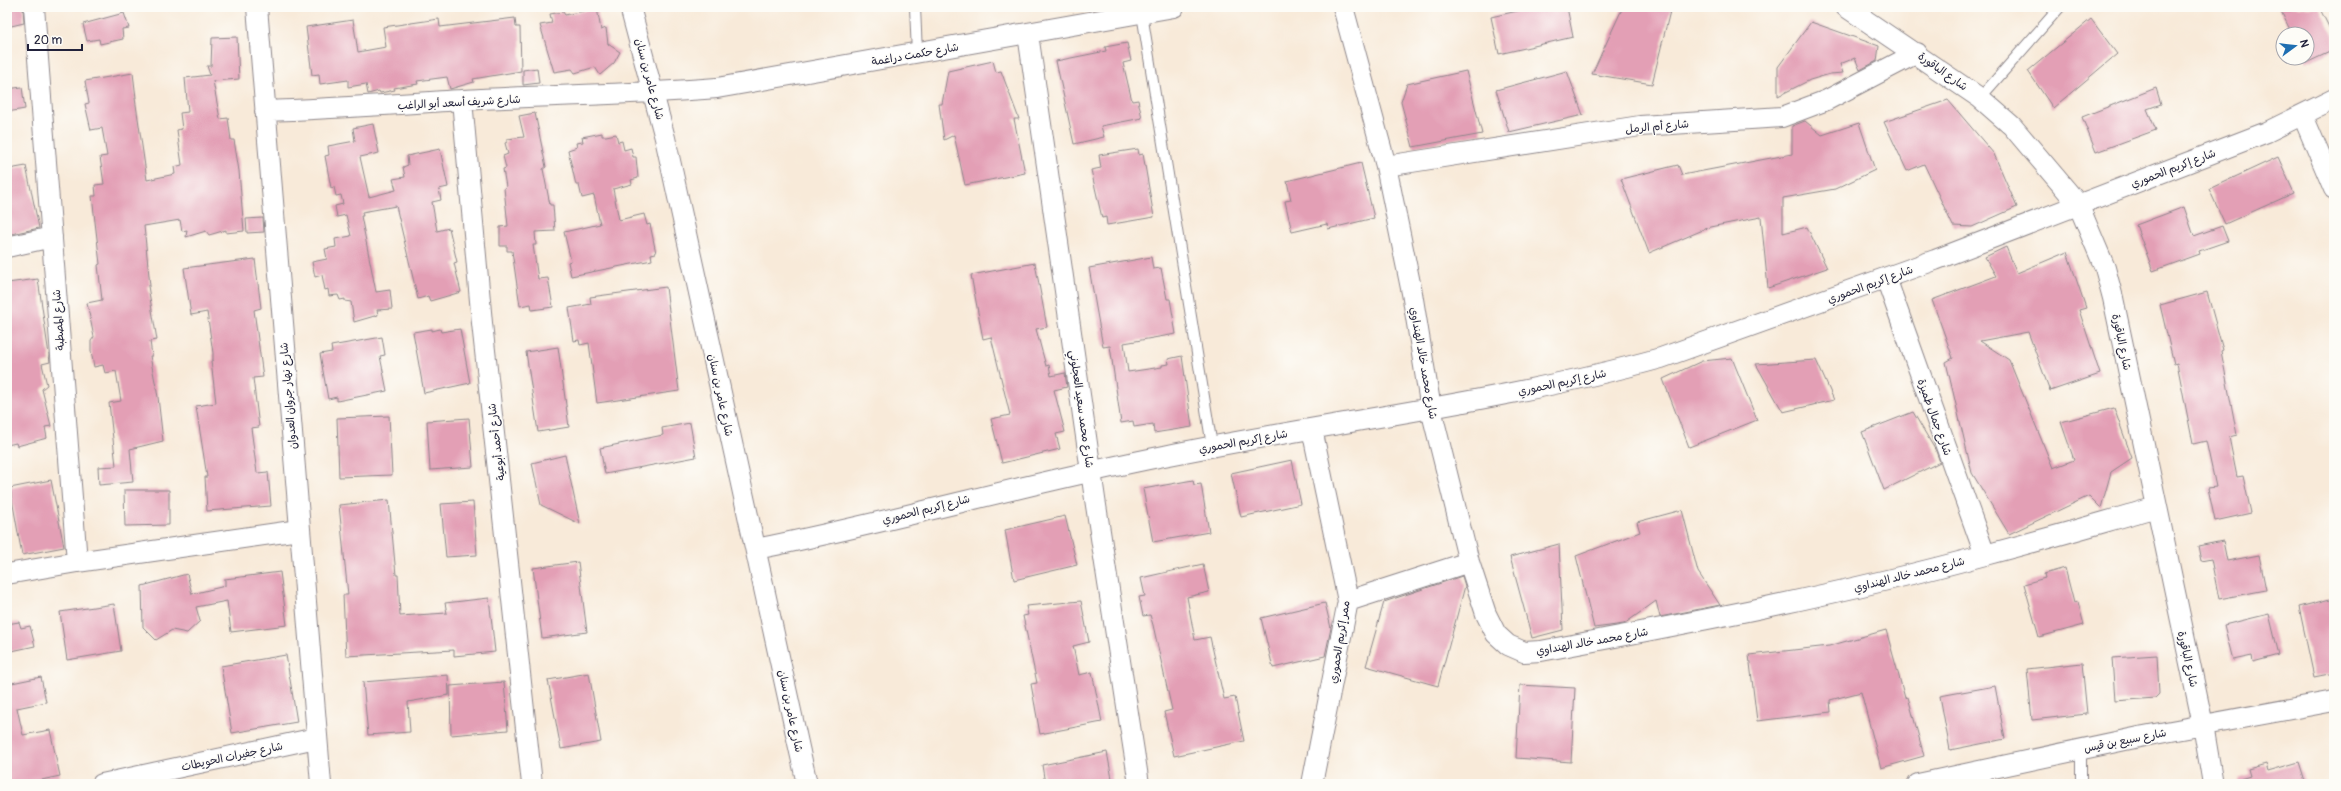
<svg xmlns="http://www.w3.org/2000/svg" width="2341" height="791" font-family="Pangolin,'Playpen Sans Arabic',sans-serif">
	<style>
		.building { fill: #e39fb5 }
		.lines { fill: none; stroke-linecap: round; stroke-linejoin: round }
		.lane-casing { stroke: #8d868a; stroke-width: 12 }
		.street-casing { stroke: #8d868a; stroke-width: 22 }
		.lane { stroke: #fff; stroke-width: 10 }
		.street { stroke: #fff; stroke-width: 20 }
		.labels { text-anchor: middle; stroke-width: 3; stroke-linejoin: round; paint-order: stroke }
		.street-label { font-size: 11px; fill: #22223b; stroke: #fdfcf7 }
	</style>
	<rect width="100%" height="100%" fill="#fdfcf7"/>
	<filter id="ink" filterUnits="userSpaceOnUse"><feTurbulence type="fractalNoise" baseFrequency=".025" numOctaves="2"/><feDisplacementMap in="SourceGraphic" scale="8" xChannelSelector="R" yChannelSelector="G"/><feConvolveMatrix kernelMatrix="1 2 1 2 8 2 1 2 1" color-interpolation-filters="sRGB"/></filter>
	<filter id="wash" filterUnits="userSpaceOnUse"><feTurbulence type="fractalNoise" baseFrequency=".012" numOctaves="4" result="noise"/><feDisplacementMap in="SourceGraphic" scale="16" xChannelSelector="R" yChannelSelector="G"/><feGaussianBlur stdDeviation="0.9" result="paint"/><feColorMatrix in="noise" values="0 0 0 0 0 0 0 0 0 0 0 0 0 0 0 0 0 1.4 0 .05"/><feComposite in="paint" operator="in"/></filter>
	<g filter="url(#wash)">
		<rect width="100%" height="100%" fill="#f8ead9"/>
		<g id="blocks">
			<!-- building -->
			<path class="building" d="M 7,7 L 23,7 L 24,23 L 7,27 Z
				M 1535,7 L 1567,7 L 1573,37 L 1499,54 L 1491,17 Z
				M 1623,7 L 1671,7 L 1652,84 L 1592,74 Z
				M 2279,7 L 2319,7 L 2334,37 L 2334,50 L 2306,63 L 2304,58 L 2307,58 L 2307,34 L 2292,34 Z
				M 597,8 L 601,30 L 606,28 L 608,44 L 620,52 L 614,63 L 600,75 L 595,67 L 575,73 L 572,69 L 554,72 L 540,25 L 552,23 L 550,14 L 563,12 L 565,15 Z
				M 124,13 L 129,28 L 122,29 L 123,39 L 100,44 L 99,39 L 87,41 L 83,24 Z
				M 515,18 L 516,27 L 520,27 L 521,71 L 473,79 L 474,82 L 450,89 L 447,77 L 417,81 L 418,84 L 394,88 L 395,90 L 380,93 L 379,91 L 368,94 L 366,84 L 348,87 L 348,80 L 320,84 L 319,74 L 312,75 L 306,27 L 353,20 L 358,52 L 386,47 L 383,27 L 439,19 L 440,27 Z
				M 2091,19 L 2117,54 L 2053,108 L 2028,71 Z
				M 1811,22 L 1879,46 L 1877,61 L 1860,70 L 1855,58 L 1840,64 L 1843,73 L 1830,74 L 1810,80 L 1778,96 L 1778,67 Z
				M 237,37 L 239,79 L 213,81 L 220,119 L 228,118 L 231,140 L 234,140 L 239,171 L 244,231 L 226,233 L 226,230 L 209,235 L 206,231 L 186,237 L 187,230 L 182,231 L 180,220 L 144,226 L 150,286 L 148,286 L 157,340 L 150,341 L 152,356 L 150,356 L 158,397 L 163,441 L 130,449 L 133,482 L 99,485 L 98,467 L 116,466 L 109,403 L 121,401 L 116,371 L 105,373 L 103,365 L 94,367 L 91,351 L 91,341 L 94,337 L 87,303 L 102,300 L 98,265 L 100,264 L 92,196 L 96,196 L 95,185 L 104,184 L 100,157 L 107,156 L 102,128 L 91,130 L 85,104 L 89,103 L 85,81 L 133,73 L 136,98 L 135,98 L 147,180 L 175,174 L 174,167 L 182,165 L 177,130 L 182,129 L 180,113 L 188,112 L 185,78 L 210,75 L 207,66 L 211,66 L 212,38 Z
				M 1127,43 L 1131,61 L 1123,63 L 1132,101 L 1138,100 L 1142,118 L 1101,126 L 1104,137 L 1074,144 L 1056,61 L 1106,51 L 1105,47 Z
				M 993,61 L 996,72 L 1001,71 L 1019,119 L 1014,119 L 1025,173 L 965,185 L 954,135 L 944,140 L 939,104 L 942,104 L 948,71 Z
				M 537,68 L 539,83 L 523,85 L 523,70 Z
				M 1466,71 L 1482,134 L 1413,147 L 1401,102 L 1407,84 Z
				M 1567,71 L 1583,115 L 1509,132 L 1496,90 Z
				M 22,87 L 25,109 L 7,112 L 7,89 Z
				M 2156,88 L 2161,104 L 2147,109 L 2156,130 L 2096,152 L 2082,117 Z
				M 1948,100 L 1994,154 L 2017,207 L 1972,227 L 1953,226 L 1924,164 L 1907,171 L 1884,122 Z
				M 535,113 L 546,167 L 543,169 L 550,205 L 553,205 L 555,231 L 535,232 L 536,245 L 533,245 L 538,279 L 548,278 L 553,307 L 532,310 L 531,304 L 520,306 L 512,251 L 507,251 L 507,246 L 500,246 L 500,227 L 508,226 L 504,188 L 506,187 L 503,169 L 506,168 L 503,156 L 508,154 L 505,143 L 507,142 L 507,139 L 524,137 L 519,116 Z
				M 1805,121 L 1822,135 L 1859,123 L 1875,170 L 1835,189 L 1783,198 L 1783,233 L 1807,227 L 1827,268 L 1768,288 L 1761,217 L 1710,227 L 1649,253 L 1621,179 L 1678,165 L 1682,175 L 1792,154 L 1792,126 Z
				M 373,124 L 379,153 L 360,157 L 369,197 L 396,190 L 393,179 L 405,177 L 403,167 L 408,165 L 407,156 L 440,149 L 448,187 L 439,189 L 441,200 L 432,202 L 437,231 L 449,228 L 457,262 L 454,263 L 461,292 L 430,301 L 428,296 L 418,299 L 396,206 L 362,212 L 363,216 L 361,216 L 376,292 L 390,290 L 392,309 L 377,310 L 378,315 L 354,322 L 351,302 L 345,301 L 345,299 L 340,300 L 338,295 L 329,296 L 328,289 L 325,290 L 322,275 L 315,277 L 312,262 L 327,259 L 325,249 L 336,247 L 335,239 L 351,236 L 346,215 L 337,217 L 335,206 L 343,204 L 341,195 L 336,196 L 334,187 L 331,188 L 325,156 L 329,155 L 328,146 L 355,141 L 353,128 Z
				M 602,133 L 602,136 L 606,136 L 616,134 L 618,142 L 622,141 L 624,150 L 631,148 L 633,157 L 636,157 L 638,178 L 631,180 L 632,184 L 613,189 L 619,220 L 644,214 L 647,225 L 650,224 L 656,253 L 651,254 L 652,260 L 571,276 L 568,262 L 571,261 L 564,232 L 600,224 L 594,195 L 582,198 L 579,185 L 576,185 L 568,150 L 577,147 L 576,143 L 583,142 L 582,137 Z
				M 1138,149 L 1139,155 L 1143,154 L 1154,217 L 1107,225 L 1106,217 L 1102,218 L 1091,170 L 1101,168 L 1099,155 Z
				M 2278,157 L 2294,193 L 2225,224 L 2209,189 Z
				M 1361,163 L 1374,218 L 1328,229 L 1327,224 L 1292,232 L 1285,201 L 1291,200 L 1287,181 Z
				M 26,166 L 39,228 L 7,235 L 7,186 L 11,185 L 9,169 Z
				M 2184,207 L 2194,236 L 2222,226 L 2228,241 L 2199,251 L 2200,254 L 2153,271 L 2136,225 Z
				M 263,218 L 264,232 L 247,233 L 246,219 Z
				M 2006,247 L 2017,273 L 2067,252 L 2086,308 L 2079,310 L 2100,374 L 2050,391 L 2028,332 L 1980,341 L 2009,360 L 2053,468 L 2074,460 L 2061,422 L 2114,408 L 2132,458 L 2111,472 L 2101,508 L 2089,496 L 2009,534 L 1972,473 L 1946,362 L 1953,358 L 1932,300 L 1996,276 L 1985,257 Z
				M 1151,257 L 1153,269 L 1161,268 L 1167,299 L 1170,299 L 1176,334 L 1124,343 L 1128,372 L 1162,367 L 1162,365 L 1169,364 L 1168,359 L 1182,356 L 1192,427 L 1154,433 L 1153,424 L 1134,427 L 1133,421 L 1121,423 L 1110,346 L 1103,347 L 1089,268 Z
				M 255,259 L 261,308 L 254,310 L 263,377 L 253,378 L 259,427 L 251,428 L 257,473 L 268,472 L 271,506 L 207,511 L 205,477 L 207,477 L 196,406 L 216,403 L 211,361 L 213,360 L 213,353 L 207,312 L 191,315 L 184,268 Z
				M 1035,263 L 1047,327 L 1036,329 L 1046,366 L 1049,365 L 1051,376 L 1065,373 L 1067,387 L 1054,390 L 1065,432 L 1056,434 L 1060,449 L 1002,463 L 991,419 L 1010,415 L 991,337 L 983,339 L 971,275 Z
				M 38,279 L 50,362 L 42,364 L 47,385 L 42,389 L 51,426 L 45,427 L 47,438 L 17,446 L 16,443 L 7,445 L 7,283 Z
				M 666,287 L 679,391 L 597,403 L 589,343 L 580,345 L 579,340 L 574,341 L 569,308 L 591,304 L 590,297 Z
				M 2207,292 L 2223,350 L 2221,351 L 2237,435 L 2229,437 L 2237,477 L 2243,476 L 2251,513 L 2215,521 L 2208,488 L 2216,487 L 2206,441 L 2193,444 L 2177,363 L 2174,364 L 2160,305 Z
				M 432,329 L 432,331 L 440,329 L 441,332 L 460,329 L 470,383 L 424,393 L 413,332 Z
				M 382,337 L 385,355 L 380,356 L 387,391 L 337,401 L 337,397 L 328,399 L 320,354 L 332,352 L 331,346 Z
				M 558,347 L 569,427 L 538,432 L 526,352 Z
				M 1732,358 L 1757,420 L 1689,447 L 1663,379 L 1702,361 Z
				M 1816,360 L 1834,400 L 1783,412 L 1756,364 Z
				M 1913,412 L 1936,451 L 1940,462 L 1884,490 L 1862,432 Z
				M 389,416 L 392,475 L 339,477 L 337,418 Z
				M 469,418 L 473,467 L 430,470 L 427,421 Z
				M 690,423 L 696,457 L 605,474 L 600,448 L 663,435 L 662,428 Z
				M 565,455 L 580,524 L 541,505 L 532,463 Z
				M 1292,460 L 1301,504 L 1241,517 L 1231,473 Z
				M 51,480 L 64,547 L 22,555 L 10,488 Z
				M 1193,480 L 1194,485 L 1201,484 L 1209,532 L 1153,542 L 1143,489 Z
				M 124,490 L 169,490 L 169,525 L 125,526 Z
				M 389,500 L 396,575 L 398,575 L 400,616 L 447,613 L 445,603 L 489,598 L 495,652 L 454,656 L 454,650 L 346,656 L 343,595 L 348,595 L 339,505 Z
				M 473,502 L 477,555 L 446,557 L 441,504 Z
				M 1682,510 L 1698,572 L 1720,605 L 1660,617 L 1656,601 L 1624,624 L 1594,628 L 1576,556 L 1640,532 L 1637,522 Z
				M 1065,516 L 1077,565 L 1014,580 L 1005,530 Z
				M 2223,541 L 2227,561 L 2259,555 L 2266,590 L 2219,599 L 2211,559 L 2201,561 L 2198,546 Z
				M 1559,544 L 1563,630 L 1532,638 L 1510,557 Z
				M 578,562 L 587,632 L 542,638 L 533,568 Z
				M 1203,564 L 1209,592 L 1187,597 L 1195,640 L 1210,637 L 1224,699 L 1235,697 L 1244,741 L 1174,756 L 1164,712 L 1172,710 L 1153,625 L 1150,615 L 1143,616 L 1139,597 L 1145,596 L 1141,578 Z
				M 2065,568 L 2074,603 L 2078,602 L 2084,625 L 2039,637 L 2024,584 L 2045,578 L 2044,574 Z
				M 280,572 L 287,625 L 231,632 L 227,601 L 196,607 L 200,621 L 187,633 L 172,630 L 156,640 L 143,627 L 142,586 L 187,574 L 192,594 L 225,586 L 225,579 Z
				M 1462,576 L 1465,586 L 1438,686 L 1366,666 L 1384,602 Z
				M 2334,598 L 2334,673 L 2314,677 L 2299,607 Z
				M 1081,601 L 1089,642 L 1073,646 L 1079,675 L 1092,672 L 1102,722 L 1040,734 L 1031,684 L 1037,683 L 1023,616 L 1028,615 L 1026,606 Z
				M 1325,603 L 1331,628 L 1325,656 L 1273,668 L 1261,618 Z
				M 114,604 L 121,651 L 67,660 L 60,612 Z
				M 2269,614 L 2279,655 L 2253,662 L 2252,656 L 2233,660 L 2224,625 Z
				M 19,622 L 21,628 L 30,626 L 35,646 L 7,652 L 7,624 Z
				M 1886,630 L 1905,698 L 1908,697 L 1924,756 L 1881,768 L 1861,692 L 1830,700 L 1831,712 L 1757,721 L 1749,655 L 1829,646 Z
				M 286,655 L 297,722 L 232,733 L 221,666 Z
				M 2157,655 L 2159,694 L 2155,698 L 2115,701 L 2112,658 Z
				M 2082,663 L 2087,714 L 2032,720 L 2027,669 Z
				M 589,673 L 601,742 L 561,749 L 548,680 Z
				M 448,675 L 449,695 L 408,702 L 410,732 L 368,735 L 363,682 Z
				M 41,677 L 46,702 L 17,708 L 23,735 L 50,730 L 60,776 L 23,784 L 7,784 L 7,684 Z
				M 504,682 L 508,730 L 451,735 L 450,686 Z
				M 1520,685 L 1575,688 L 1571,762 L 1516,758 Z
				M 1995,686 L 2005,739 L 1950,750 L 1940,696 Z
				M 1107,752 L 1113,784 L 1045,784 L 1042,765 Z
				M 2299,762 L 2306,784 L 2237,784 L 2237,780 L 2250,776 L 2248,769 L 2266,764 L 2268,771 Z"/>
		</g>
	</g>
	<g filter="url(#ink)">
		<use href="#blocks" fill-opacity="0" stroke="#8d868a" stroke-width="1"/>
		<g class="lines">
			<!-- lane casing -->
			<g class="lane-casing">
				<path id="lane" d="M 915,7 L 917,54
					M 1142,14 L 1212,446
					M 1980,98 L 2060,7
					M 2081,749 L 2081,784"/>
			</g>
			<!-- street casing -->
			<g class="street-casing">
				<path id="street" d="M 257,7 L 321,784
					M 630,7 L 665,138 L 807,784
					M 1343,7 L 1386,166 L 1412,293 L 1431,409 L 1469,562 L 1486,614 L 1496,634 L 1508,645 L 1524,652 L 1541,651 C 1690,623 1839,595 1985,555 C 2043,540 2100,523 2157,507
					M 1846,7 L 1980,98 L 2012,126 L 2078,204 L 2105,268 L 2113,298 L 2203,725 L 2213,784
					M 1028,34 L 1095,499 L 1139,784
					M 462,100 L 482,323 L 532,784
					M 265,111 C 331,109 396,104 462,100 C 547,95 632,95 717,88 L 1174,7
					M 2303,116 L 2334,189
					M 1386,166 L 1640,126 L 1782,117 L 1827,100 L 1917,53
					M 7,247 L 52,237
					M 1886,278 L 1985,555
					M 756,549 C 892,522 1027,483 1164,456 C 1329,422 1498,403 1661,358 L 1935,260 L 2267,132 L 2334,99
					M 77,562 L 299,530
					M 7,574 L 77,562 L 34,7
					M 1348,601 L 1469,562
					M 102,784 L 316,738
					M 1312,784 L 1348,601 L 1312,429
					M 1918,784 L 2144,736 L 2334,701"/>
			</g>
			<!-- lane -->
			<use href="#lane" class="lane"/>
			<!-- street -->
			<use href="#street" class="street"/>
		</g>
	</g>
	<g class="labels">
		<!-- street labels -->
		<g class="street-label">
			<text transform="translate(915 54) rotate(-10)" y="4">شارع حكمت دراغمة</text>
			<text transform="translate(1943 71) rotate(35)" y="4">شارع الباقورة</text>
			<text transform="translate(650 79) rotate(75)" y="4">شارع عامر بن سنان</text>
			<text transform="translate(459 102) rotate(-3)" y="4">شارع شريف أسعد أبو الراغب</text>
			<text transform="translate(1657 126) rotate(-5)" y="4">شارع أم الرمل</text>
			<text transform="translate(2173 168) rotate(-21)" y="4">شارع إكريم الحموري</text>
			<text transform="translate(1870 284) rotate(-20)" y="4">شارع إكريم الحموري</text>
			<text transform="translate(58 320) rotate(-94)" y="4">شارع المصطبة</text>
			<text transform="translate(2122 342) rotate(78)" y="4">شارع الباقورة</text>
			<text transform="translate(1424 363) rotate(80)" y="4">شارع محمد خالد الهنداوي</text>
			<text transform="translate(1562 382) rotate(-12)" y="4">شارع إكريم الحموري</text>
			<text transform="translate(721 395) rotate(78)" y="4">شارع عامر بن سنان</text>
			<text transform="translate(288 396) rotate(-95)" y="4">شارع نهار جروان العدوان</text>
			<text transform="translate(1082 409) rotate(82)" y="4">شارع محمد سعيد العجلوني</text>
			<text transform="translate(1935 417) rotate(70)" y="4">شارع جمال طميزة</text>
			<text transform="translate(1243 441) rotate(-10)" y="4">شارع إكريم الحموري</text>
			<text transform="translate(496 442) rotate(-97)" y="4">شارع أحمد أبوعية</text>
			<text transform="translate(926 509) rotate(-14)" y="4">شارع إكريم الحموري</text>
			<text transform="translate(1909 574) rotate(-14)" y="4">شارع محمد خالد الهنداوي</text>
			<text transform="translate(1592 641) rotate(-10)" y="4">شارع محمد خالد الهنداوي</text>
			<text transform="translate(1339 642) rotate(-81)" y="4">ممر إكريم الحموري</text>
			<text transform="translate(2188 659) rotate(77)" y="4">شارع الباقورة</text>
			<text transform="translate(791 711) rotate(78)" y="4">شارع عامر بن سنان</text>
			<text transform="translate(2125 740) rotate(-11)" y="4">شارع سبيع بن قيس</text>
			<text transform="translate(232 756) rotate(-12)" y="4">شارع جفيرات الحويطات</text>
		</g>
	</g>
	<!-- margin -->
	<rect width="2341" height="791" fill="none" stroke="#fdfcf7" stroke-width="24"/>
	<!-- north arrow -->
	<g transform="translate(2295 46) rotate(75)"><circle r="19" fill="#fdfcf7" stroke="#a5a5ac"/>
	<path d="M0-3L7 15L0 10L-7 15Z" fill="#1f6fb2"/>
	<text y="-6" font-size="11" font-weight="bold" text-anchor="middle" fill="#22223b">N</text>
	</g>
	<!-- scale -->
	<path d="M28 44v6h54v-6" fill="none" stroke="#22223b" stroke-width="2"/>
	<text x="34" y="44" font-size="12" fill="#22223b" stroke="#fdfcf7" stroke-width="3" paint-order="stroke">20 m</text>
</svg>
